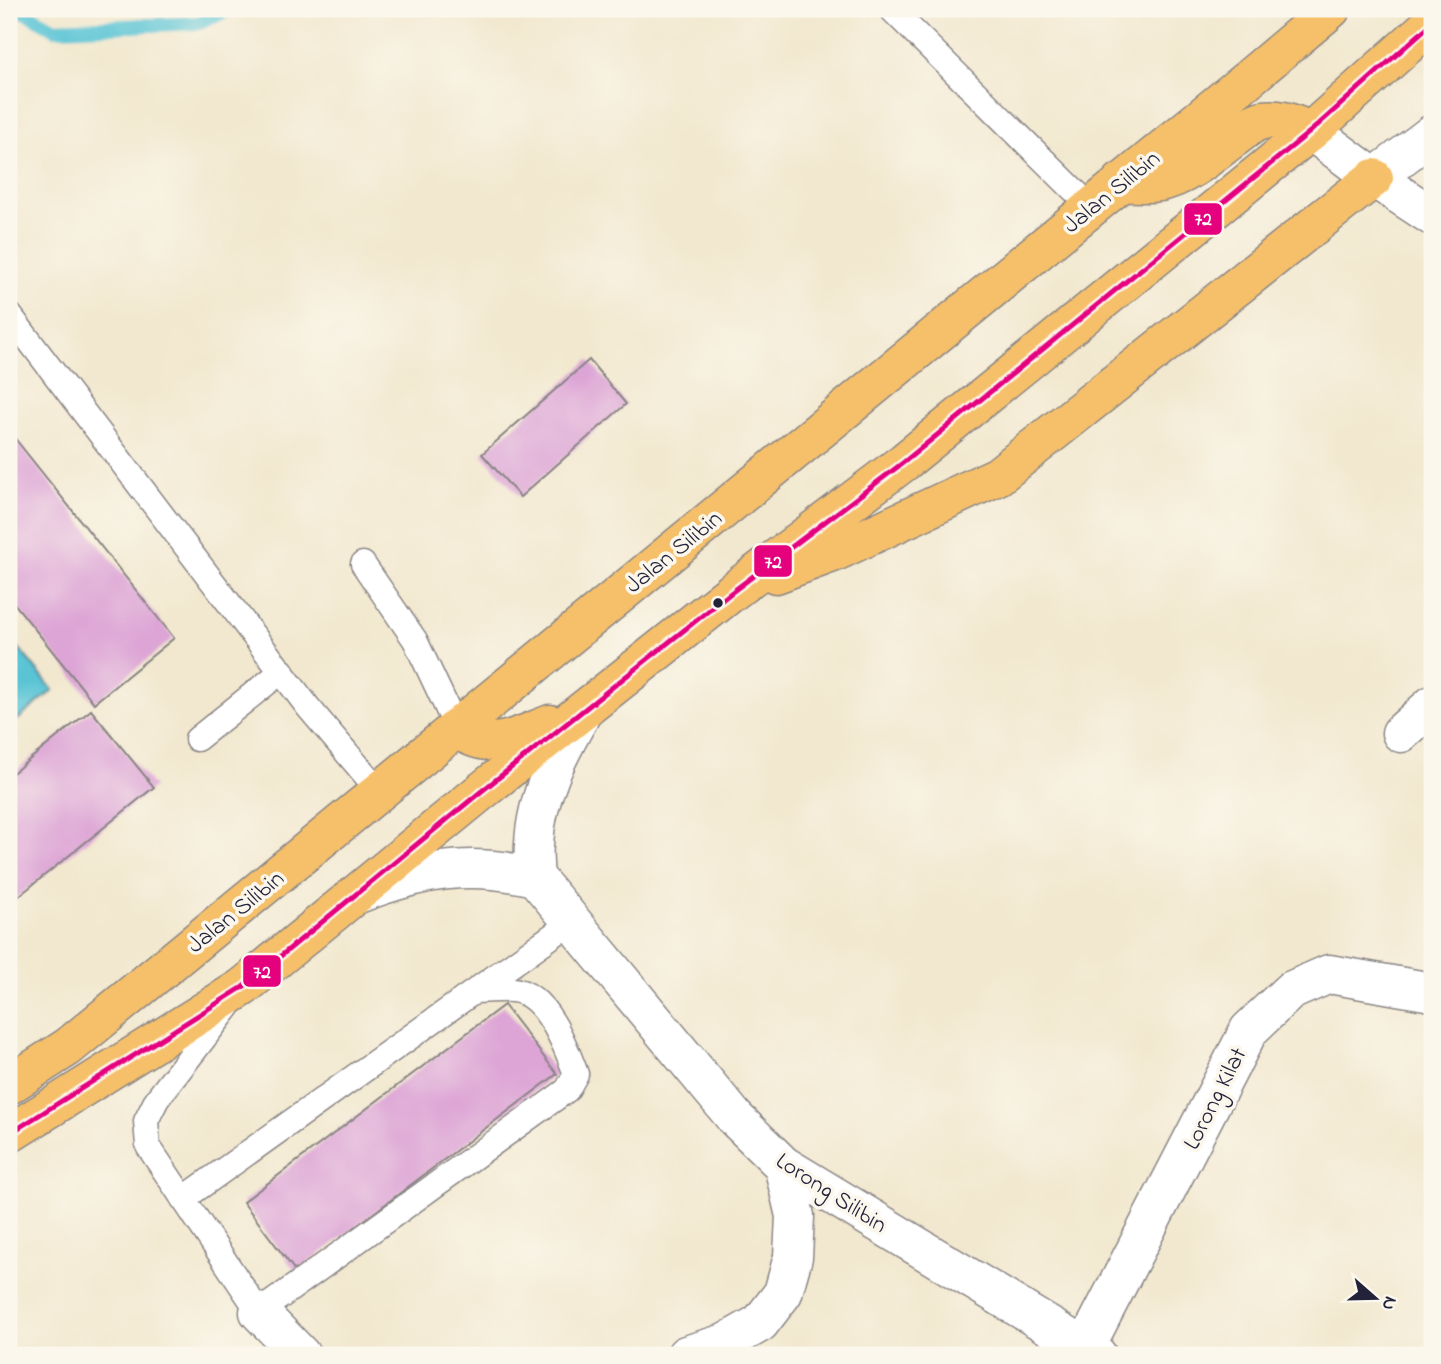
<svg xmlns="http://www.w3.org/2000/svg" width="1441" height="1364" font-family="'Indie Flower',sans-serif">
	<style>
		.water { fill: #5ac4d5; stroke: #3e7388; stroke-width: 2 }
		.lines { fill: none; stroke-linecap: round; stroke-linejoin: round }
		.stream { stroke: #5ac4d5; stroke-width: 14 }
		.building { fill: #dda5d6 }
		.lane-casing { stroke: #8a8585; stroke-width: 27 }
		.street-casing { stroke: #8a8585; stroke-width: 41 }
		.primary-casing { stroke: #8a8585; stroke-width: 41 }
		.lane { stroke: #fff; stroke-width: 24 }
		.street { stroke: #fff; stroke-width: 38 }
		.primary { stroke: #f6c06b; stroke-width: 38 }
		.bus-1-casing { stroke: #fbf7ec; stroke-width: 10 }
		.bus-1 { stroke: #e5007d; stroke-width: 5 }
		.bus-dot { fill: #22223b; stroke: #fbf7ec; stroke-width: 2.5 }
		.labels { text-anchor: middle; stroke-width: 7; stroke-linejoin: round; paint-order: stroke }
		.street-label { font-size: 24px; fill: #22223b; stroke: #fbf7ec }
		.line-badge { stroke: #fbf7ec; stroke-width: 2.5 }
		.badge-label { font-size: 19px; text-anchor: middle; font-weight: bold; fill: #fff }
	</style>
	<rect width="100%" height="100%" fill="#fbf7ec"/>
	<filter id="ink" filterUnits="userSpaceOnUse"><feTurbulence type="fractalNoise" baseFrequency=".0143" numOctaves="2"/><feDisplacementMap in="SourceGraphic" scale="14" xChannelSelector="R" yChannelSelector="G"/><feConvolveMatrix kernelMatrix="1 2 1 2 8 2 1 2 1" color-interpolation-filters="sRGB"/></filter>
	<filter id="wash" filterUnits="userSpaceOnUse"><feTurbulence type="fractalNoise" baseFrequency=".00686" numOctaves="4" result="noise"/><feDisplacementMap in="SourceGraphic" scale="28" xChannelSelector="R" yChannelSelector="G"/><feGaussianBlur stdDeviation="1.57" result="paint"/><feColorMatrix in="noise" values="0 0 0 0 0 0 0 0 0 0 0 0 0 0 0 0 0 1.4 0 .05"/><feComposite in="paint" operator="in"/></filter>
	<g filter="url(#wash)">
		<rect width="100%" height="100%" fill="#f2e8cf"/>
		<!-- water -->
		<path class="water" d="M 9,636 L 53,690 L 9,727 Z"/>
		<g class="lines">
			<!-- stream -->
			<path class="stream" d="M 19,9 L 55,29 L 198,23 L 230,9"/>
		</g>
		<g id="blocks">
			<!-- building -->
			<path class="building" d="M 589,360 L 626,404 L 520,497 L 482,454 Z
				M 9,431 L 174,638 L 94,703 L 9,597 Z
				M 91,710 L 154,787 L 9,904 L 9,776 Z
				M 504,1005 L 557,1074 L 296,1272 L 243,1202 Z"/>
		</g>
	</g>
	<g filter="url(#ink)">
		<use href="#blocks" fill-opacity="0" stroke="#8a8585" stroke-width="2"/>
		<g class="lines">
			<!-- lane casing -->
			<g class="lane-casing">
				<path id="lane" d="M 891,9 L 1091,207
					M 9,314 L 308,707 L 380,792
					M 363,564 L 415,640 L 457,729
					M 197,739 L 282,671
					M 229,1006 L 157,1099 L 146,1121 L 148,1146 L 259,1312 L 567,1090 L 576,1074 C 566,1047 546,993 513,990 C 501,989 487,991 475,991
					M 183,1199 L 573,921"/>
			</g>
			<!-- street casing -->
			<g class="street-casing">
				<path id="street" d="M 1311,131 L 1374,178 L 1432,216
					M 1374,178 L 1432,134
					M 1401,733 L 1432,705
					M 535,877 C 534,866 533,854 534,844 C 536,796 560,751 583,711
					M 358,894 C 421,870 468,861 535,877 L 735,1118 L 783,1165 L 1097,1355
					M 259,1312 L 301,1355
					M 1085,1348 L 1249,1030 L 1290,991 L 1329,974 L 1432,992
					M 686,1355 L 725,1343 L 760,1323 L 783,1293 L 793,1257 L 795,1216 L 783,1165"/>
			</g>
			<!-- primary casing -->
			<g class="primary-casing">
				<path id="primary" d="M 1121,182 C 1134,183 1147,184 1160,182 C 1186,177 1210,156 1231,140 C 1240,134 1252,122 1263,120 C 1281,117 1295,125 1311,131
					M 776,574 L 835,552 L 998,476 L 1374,178
					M 457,729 C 493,753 514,738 550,724
					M 9,1085 L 68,1047 L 1248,79 L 1331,9
					M 9,1134 L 243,987 L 478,794 L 732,592 L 904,462 L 1311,131 L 1432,23"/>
			</g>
			<!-- lane -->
			<use href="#lane" class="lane"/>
			<!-- street -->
			<use href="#street" class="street"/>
			<!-- primary -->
			<use href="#primary" class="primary"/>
			<!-- bus-1 casing -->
			<g class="bus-1-casing">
				<path id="bus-1" d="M 9,1134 L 243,987 L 478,794 L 732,592 L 904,462 L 1311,131 L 1432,23"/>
			</g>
			<!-- bus-1 -->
			<use href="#bus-1" class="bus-1"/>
		</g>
	</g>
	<!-- markers -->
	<circle class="bus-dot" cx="718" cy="603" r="6"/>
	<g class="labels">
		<!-- street labels -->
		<g class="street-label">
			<text transform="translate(1111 191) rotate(-39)" y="8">Jalan Silibin</text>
			<text transform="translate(673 551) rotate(-39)" y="8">Jalan Silibin</text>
			<text transform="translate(235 911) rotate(-39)" y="8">Jalan Silibin</text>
			<text transform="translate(1214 1098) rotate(-63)" y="8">Lorong Kilat</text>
			<text transform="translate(832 1192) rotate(33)" y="8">Lorong Silibin</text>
		</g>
	</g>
	<g class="line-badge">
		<rect x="1183" y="202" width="40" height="34" rx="7" fill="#e5007d"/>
		<rect x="753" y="544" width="40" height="34" rx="7" fill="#e5007d"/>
		<rect x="242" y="954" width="40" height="34" rx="7" fill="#e5007d"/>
	</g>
	<g class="badge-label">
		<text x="1203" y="225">72</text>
		<text x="773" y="568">72</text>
		<text x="262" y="978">72</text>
	</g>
	<!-- margin -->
	<rect width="1441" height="1364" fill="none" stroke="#fbf7ec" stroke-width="35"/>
	<!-- north arrow -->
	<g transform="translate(1375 1298) rotate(110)" stroke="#fbf7ec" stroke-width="5" paint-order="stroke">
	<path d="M0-5L12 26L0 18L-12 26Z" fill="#22223b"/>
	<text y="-10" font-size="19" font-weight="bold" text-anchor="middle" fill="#22223b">N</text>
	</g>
</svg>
